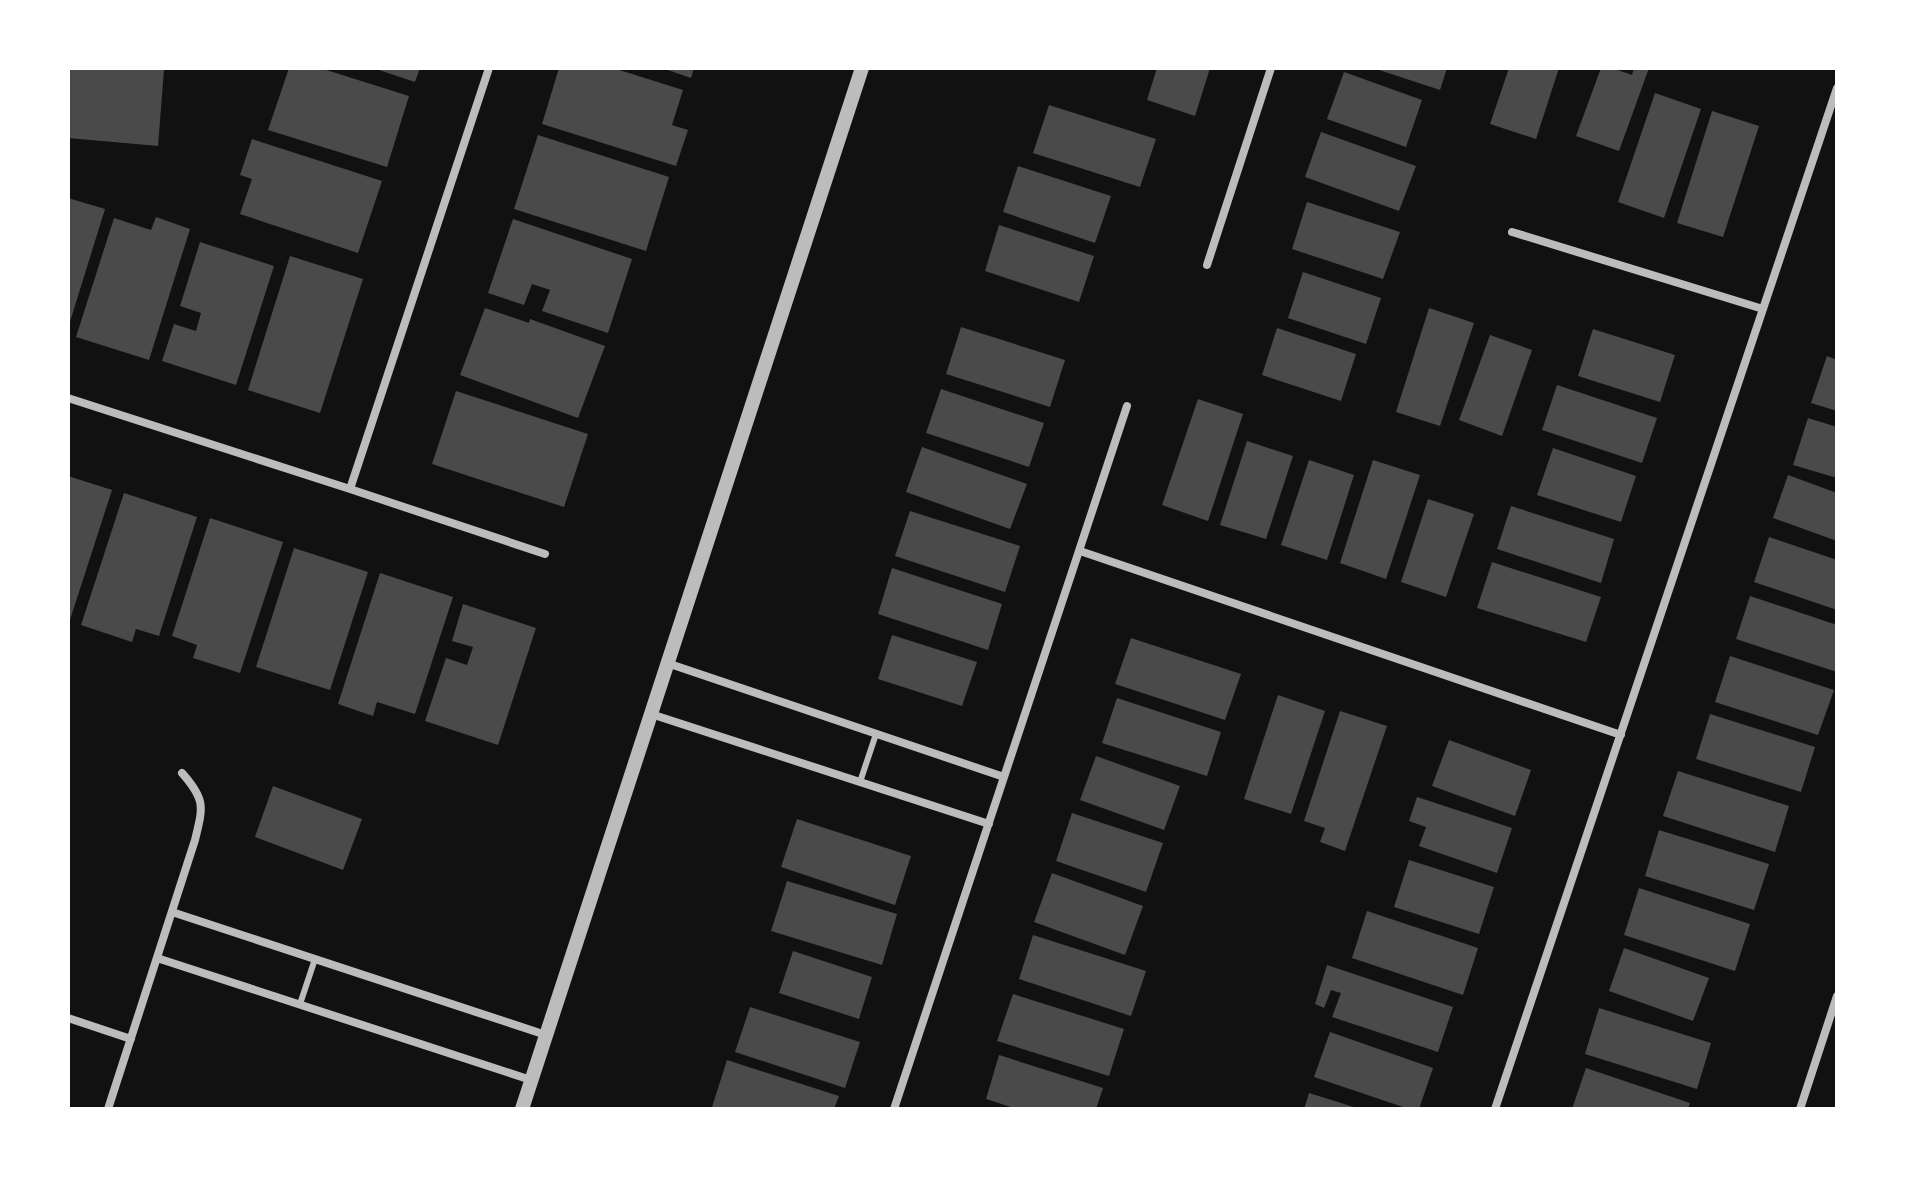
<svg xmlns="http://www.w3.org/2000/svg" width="1905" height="1177" font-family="'Source Serif 4',serif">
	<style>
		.building { fill: #4a4a4a }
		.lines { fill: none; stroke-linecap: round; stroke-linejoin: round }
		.service { stroke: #bcbcbc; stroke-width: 6 }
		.minor { stroke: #bcbcbc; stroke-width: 8 }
		.tertiary { stroke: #bcbcbc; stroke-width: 14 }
	</style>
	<rect width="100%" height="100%" fill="#111"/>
	<!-- building -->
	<path class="building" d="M 68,68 L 133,68 L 164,70 L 158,146 L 68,138 Z
		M 289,68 L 320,68 L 409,96 L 387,167 L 268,130 Z
		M 373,68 L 420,68 L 415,82 Z
		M 559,68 L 613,68 L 683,90 L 672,125 L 688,130 L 676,166 L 542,124 Z
		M 662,68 L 694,68 L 691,78 Z
		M 1157,68 L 1210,68 L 1195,116 L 1147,100 Z
		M 1373,68 L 1447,68 L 1440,90 Z
		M 1509,68 L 1559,68 L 1536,139 L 1490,124 Z
		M 1601,68 L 1612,68 L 1632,75 L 1634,68 L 1649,68 L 1619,151 L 1576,136 Z
		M 1344,72 L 1422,100 L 1406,147 L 1327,119 Z
		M 1655,93 L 1701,109 L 1664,218 L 1618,202 Z
		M 1049,105 L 1156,139 L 1140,187 L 1033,153 Z
		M 1712,111 L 1759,126 L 1723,237 L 1677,223 Z
		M 1321,132 L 1416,166 L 1399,211 L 1305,177 Z
		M 538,135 L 669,177 L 646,251 L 514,209 Z
		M 252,139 L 382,181 L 358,253 L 240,214 L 252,179 L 240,175 Z
		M 1018,166 L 1111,196 L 1095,243 L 1003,212 Z
		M 68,198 L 105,209 L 69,325 L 68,325 Z
		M 1307,202 L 1400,232 L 1383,279 L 1292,249 Z
		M 156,217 L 190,229 L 149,360 L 76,337 L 114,218 L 151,230 Z
		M 513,219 L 632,259 L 608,333 L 542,311 L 550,290 L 532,284 L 524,305 L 488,293 Z
		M 999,225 L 1094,256 L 1079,302 L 985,271 Z
		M 200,242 L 274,266 L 236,385 L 162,361 L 174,324 L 196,331 L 201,313 L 180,306 Z
		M 290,256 L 363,279 L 320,413 L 248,390 Z
		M 1303,272 L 1381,298 L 1366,344 L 1288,318 Z
		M 485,308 L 529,323 L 530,319 L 605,346 L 578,418 L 460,375 Z
		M 1429,308 L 1474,323 L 1440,426 L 1396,412 Z
		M 961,327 L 1065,360 L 1050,407 L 946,374 Z
		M 1277,328 L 1356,354 L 1341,401 L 1262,375 Z
		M 1593,329 L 1675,355 L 1660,402 L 1578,376 Z
		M 1490,335 L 1532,350 L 1502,436 L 1459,420 Z
		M 1827,356 L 1837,360 L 1837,411 L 1811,403 Z
		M 1557,385 L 1657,418 L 1642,463 L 1542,430 Z
		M 941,389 L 1044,423 L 1029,467 L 926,433 Z
		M 456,391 L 588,434 L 564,507 L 432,464 Z
		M 1198,399 L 1243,414 L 1208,521 L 1162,505 Z
		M 1808,418 L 1837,427 L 1837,478 L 1793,465 Z
		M 1247,441 L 1293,456 L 1266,539 L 1220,525 Z
		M 922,447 L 1027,484 L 1010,529 L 906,492 Z
		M 1553,448 L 1636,476 L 1621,522 L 1537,495 Z
		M 1309,460 L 1354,475 L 1327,560 L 1281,545 Z
		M 1373,460 L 1420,475 L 1386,579 L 1340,563 Z
		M 1788,475 L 1837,493 L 1837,541 L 1773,518 Z
		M 68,476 L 112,490 L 69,623 L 68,622 Z
		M 124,493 L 197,517 L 159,636 L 136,629 L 132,642 L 81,625 Z
		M 1428,499 L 1474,514 L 1446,597 L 1401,582 Z
		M 1511,506 L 1614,539 L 1601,583 L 1497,549 Z
		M 910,511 L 1020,546 L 1005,592 L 895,556 Z
		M 210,518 L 283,542 L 240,673 L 193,658 L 197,645 L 172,636 Z
		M 1769,537 L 1837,560 L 1837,610 L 1754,582 Z
		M 294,548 L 368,572 L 330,690 L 256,667 Z
		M 1492,562 L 1601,597 L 1586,642 L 1477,608 Z
		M 892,568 L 1002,604 L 988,650 L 878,614 Z
		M 380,573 L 453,597 L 415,714 L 377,702 L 373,716 L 338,704 Z
		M 1750,596 L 1837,625 L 1837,672 L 1736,639 Z
		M 463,604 L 536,628 L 498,745 L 425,721 L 446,658 L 467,665 L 473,647 L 452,641 Z
		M 892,635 L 977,662 L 962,706 L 878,679 Z
		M 1131,638 L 1241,674 L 1225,720 L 1115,684 Z
		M 1730,656 L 1834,690 L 1818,735 L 1715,702 Z
		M 1278,695 L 1325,711 L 1291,814 L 1244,799 Z
		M 1117,698 L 1221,732 L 1207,776 L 1102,743 Z
		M 1340,711 L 1387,726 L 1345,851 L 1320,842 L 1325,828 L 1304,821 Z
		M 1710,714 L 1815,747 L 1801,792 L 1696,759 Z
		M 1449,740 L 1531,770 L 1515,816 L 1432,786 Z
		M 1096,756 L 1180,786 L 1164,830 L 1080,800 Z
		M 1678,771 L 1789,806 L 1775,852 L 1663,816 Z
		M 273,786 L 362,819 L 343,870 L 255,837 Z
		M 1417,797 L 1512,828 L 1497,873 L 1419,846 L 1426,827 L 1409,821 Z
		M 1072,813 L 1163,843 L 1146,892 L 1056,861 Z
		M 797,819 L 911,856 L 895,905 L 781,867 Z
		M 1659,830 L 1769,864 L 1754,910 L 1645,876 Z
		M 1409,860 L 1494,887 L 1479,934 L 1394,907 Z
		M 1052,873 L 1143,906 L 1125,955 L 1034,922 Z
		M 787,881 L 897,914 L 882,965 L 771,931 Z
		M 1639,888 L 1750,924 L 1735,971 L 1624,935 Z
		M 1367,911 L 1478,948 L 1463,995 L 1352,958 Z
		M 1033,935 L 1146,971 L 1131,1016 L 1019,979 Z
		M 1624,948 L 1709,978 L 1693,1021 L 1609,991 Z
		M 793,951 L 872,977 L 859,1019 L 779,993 Z
		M 1327,965 L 1453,1007 L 1438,1052 L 1332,1017 L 1341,993 L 1331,990 L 1324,1008 L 1315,1004 Z
		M 1013,994 L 1124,1029 L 1109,1076 L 997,1041 Z
		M 750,1007 L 860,1042 L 845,1088 L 735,1052 Z
		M 1599,1008 L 1711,1043 L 1697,1089 L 1585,1054 Z
		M 1330,1032 L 1433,1068 L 1419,1109 L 1409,1109 L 1314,1077 Z
		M 999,1055 L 1103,1088 L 1096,1109 L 1017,1109 L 986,1099 Z
		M 727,1060 L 839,1096 L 834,1109 L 718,1109 L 712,1107 Z
		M 1586,1068 L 1690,1103 L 1688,1109 L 1572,1109 Z
		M 1309,1093 L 1357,1108 L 1357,1109 L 1304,1109 Z"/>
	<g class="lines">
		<!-- service -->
		<path class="service" d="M 860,782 L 876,734
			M 300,1004 L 315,959"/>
		<!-- minor -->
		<path class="minor" d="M 1512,232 L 1763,309
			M 1207,265 L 1271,68
			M 68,398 L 350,489 L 545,554
			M 350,489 L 489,68
			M 1080,551 L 1621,735
			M 667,663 L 1004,777
			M 651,714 L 989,824
			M 172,912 L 546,1035
			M 157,958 L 531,1080
			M 68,1018 L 131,1039
			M 108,1109 L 195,840 C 203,807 206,800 182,773
			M 894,1109 L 1127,406
			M 1495,1109 L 1837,88
			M 1800,1109 L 1837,996"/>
		<!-- tertiary -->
		<path class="tertiary" d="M 522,1109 L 862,68"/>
	</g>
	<!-- border -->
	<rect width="1905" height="1177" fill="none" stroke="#ffffff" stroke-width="140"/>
</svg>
